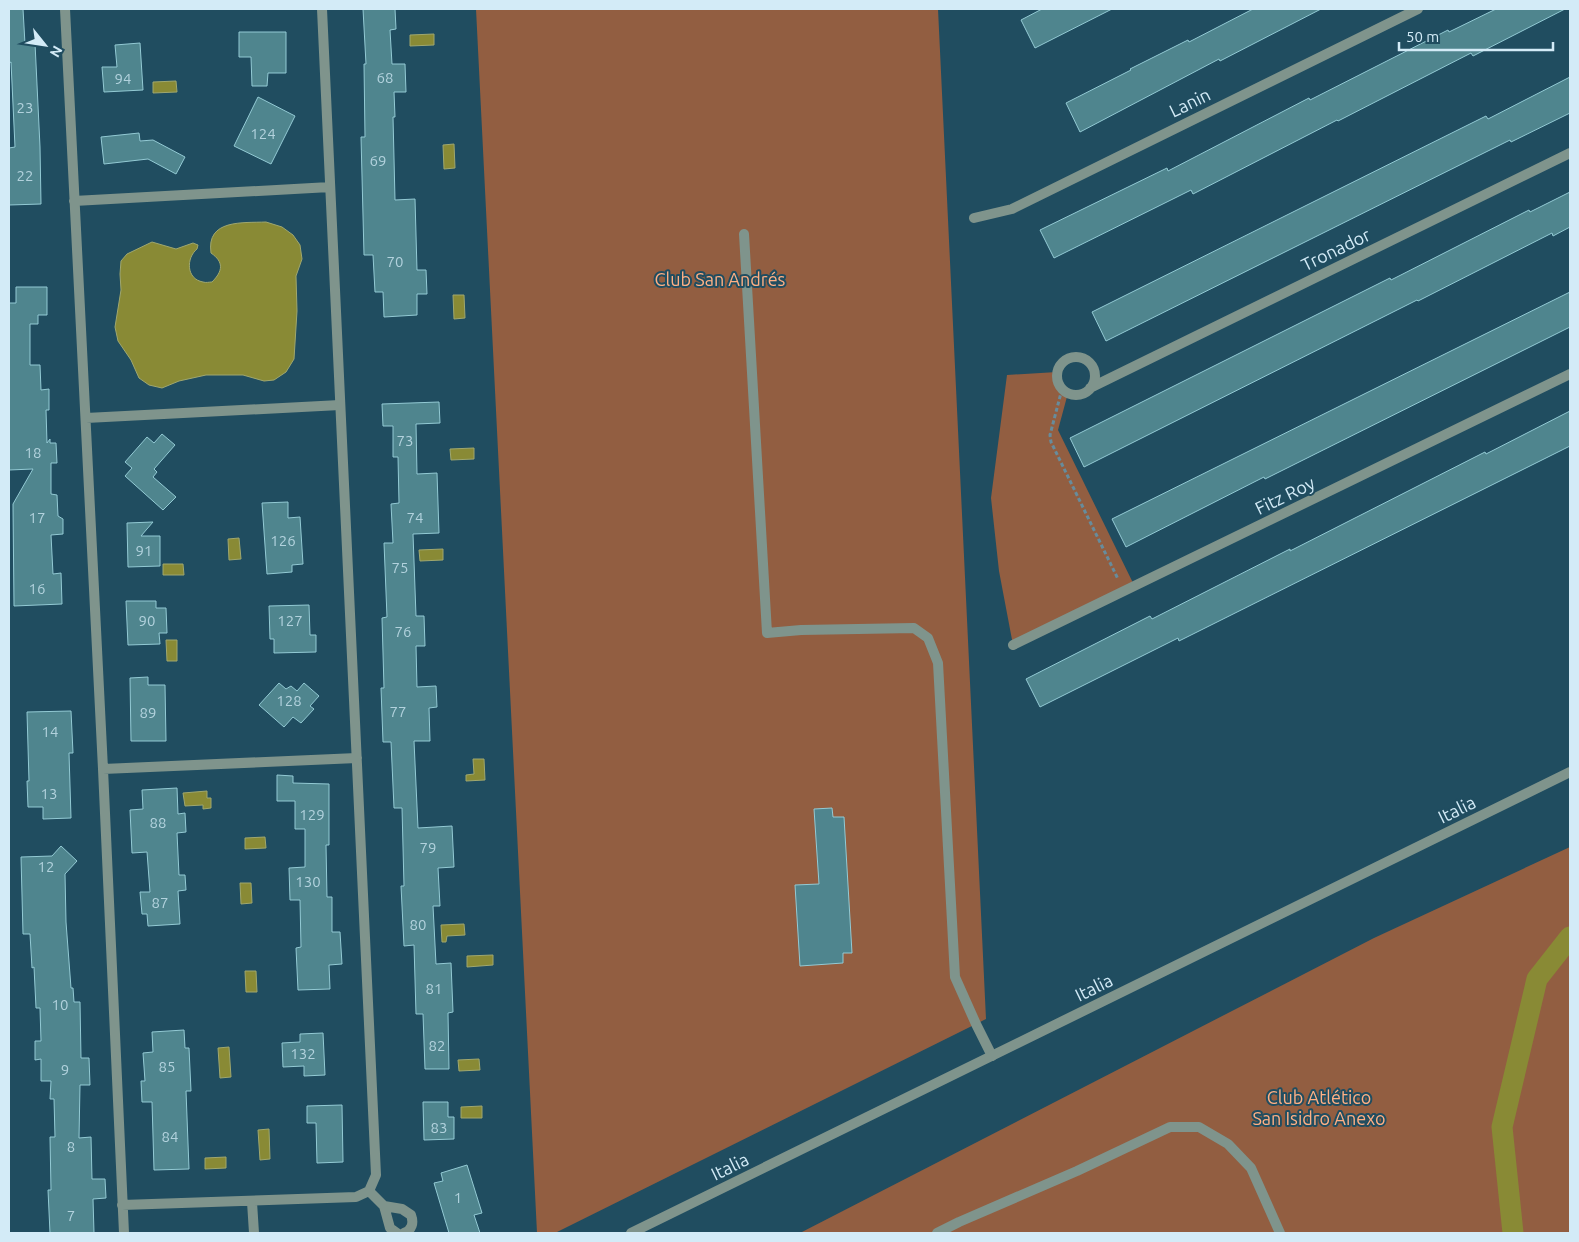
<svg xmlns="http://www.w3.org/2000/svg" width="1579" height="1242" font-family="Ubuntu,sans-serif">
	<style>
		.green { fill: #925e41 }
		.water { fill: #898a35; stroke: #9fa76f }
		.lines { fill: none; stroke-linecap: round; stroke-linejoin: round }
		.canal { stroke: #898a35; stroke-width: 21 }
		.building { fill: #4f858e; stroke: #93cad4 }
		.path { stroke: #678c9c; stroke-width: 3; stroke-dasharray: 4 2.5; stroke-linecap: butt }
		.service { stroke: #7f948c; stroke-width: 10 }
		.minor { stroke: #7f948c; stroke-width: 10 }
		.tertiary { stroke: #7f948c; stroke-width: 10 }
		.labels { text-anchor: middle; stroke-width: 4; stroke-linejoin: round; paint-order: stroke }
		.number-label { font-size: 15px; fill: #b2d2dd }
		.street-label { font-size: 18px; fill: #d3ebf7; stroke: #204d60 }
		.park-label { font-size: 18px; fill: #ffb084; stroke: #204d60 }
	</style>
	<rect width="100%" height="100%" fill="#204d60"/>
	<!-- green -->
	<path class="green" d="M 476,9 L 938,9 L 986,1019 L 555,1233 L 537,1233 Z
		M 1057,372 L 1059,384 L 1068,393 L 1058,430 L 1135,587 L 1013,645 L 999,571 L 991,498 L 1007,375 Z
		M 1570,847 L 1570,1233 L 800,1233 L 1374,938 Z"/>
	<!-- water -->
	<path class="water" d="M 434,34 L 434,45 L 410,46 L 410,35 Z
		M 176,81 L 177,92 L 153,93 L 153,82 Z
		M 454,144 L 455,168 L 444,169 L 443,145 Z
		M 266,222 L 282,227 L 293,235 L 300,245 L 302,259 L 296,276 L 297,311 L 294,359 L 286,372 L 274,380 L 264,381 L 243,375 L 206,375 L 179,381 L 162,388 L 149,385 L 139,378 L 131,360 L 118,341 L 115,327 L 121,290 L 120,274 L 121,261 L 127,254 L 152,242 L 176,249 L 193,243 L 198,245 L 197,249 C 186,258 186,279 203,282 C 206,283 209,282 212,282 C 223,271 224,262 211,253 C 206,219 243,223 266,222 Z
		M 453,295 L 464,295 L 465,318 L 454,319 Z
		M 474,448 L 474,459 L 451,460 L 450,449 Z
		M 239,538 L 241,559 L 229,560 L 228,539 Z
		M 443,549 L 443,560 L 420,561 L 419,550 Z
		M 163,564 L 183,564 L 184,575 L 163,575 Z
		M 166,640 L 177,640 L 177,661 L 167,661 Z
		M 473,759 L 484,759 L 485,780 L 466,781 L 466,775 L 474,774 Z
		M 207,791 L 207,798 L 211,798 L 211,808 L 203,809 L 203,805 L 185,806 L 183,793 Z
		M 265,837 L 266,848 L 245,849 L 245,838 Z
		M 240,883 L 251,883 L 252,903 L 241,904 Z
		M 464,924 L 465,935 L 447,936 L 446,942 L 442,942 L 441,925 Z
		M 493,955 L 493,965 L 467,967 L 467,956 Z
		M 245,971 L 256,971 L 257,992 L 246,992 Z
		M 229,1047 L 231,1077 L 220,1078 L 218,1048 Z
		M 479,1059 L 480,1070 L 459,1071 L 458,1060 Z
		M 482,1106 L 482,1118 L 461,1118 L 461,1107 Z
		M 269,1129 L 270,1159 L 260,1160 L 258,1130 Z
		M 226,1157 L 226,1168 L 205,1169 L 205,1158 Z"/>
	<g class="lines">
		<!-- canal -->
		<path class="canal" d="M 1513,1233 L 1502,1127 L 1537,979 L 1570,937"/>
	</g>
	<!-- building -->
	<path class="building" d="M 9,9 L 23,9 L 25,44 L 35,43 L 40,147 L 41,204 L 9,205 L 9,148 L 15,147 L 11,62 L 9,63 Z
		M 363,9 L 395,9 L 396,29 L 390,30 L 392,64 L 405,64 L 406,92 L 394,92 L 395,117 L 393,117 L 395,200 L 415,199 L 417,270 L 426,270 L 427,294 L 417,294 L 417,315 L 384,317 L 383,292 L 375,292 L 373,255 L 364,255 L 361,137 L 365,137 L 364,64 L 366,64 Z
		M 1042,9 L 1112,9 L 1035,48 L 1021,20 Z
		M 1253,9 L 1321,9 L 1220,61 L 1219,59 L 1080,132 L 1066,103 L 1131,70 L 1130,69 L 1188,40 L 1189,42 Z
		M 1496,9 L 1565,9 L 1473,56 L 1471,53 L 1338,121 L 1337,120 L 1193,194 L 1191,190 L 1054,258 L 1040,230 L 1167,168 L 1168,171 L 1309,98 L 1310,100 L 1448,30 L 1449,32 Z
		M 239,32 L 286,32 L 286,73 L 268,73 L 267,86 L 252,86 L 251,57 L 239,57 Z
		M 140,43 L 143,90 L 104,92 L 102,67 L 117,67 L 115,45 Z
		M 1570,77 L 1570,113 L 1511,142 L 1510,140 L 1106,341 L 1092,312 L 1486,116 L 1488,119 Z
		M 258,97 L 295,116 L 271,164 L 234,146 Z
		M 139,133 L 140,141 L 153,140 L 185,157 L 176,174 L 148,159 L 104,164 L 101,137 Z
		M 1570,192 L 1570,227 L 1553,236 L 1552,233 L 1418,301 L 1417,300 L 1084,467 L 1070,438 L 1390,278 L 1391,280 L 1529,210 L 1530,212 Z
		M 16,287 L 47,287 L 47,315 L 38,315 L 38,324 L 30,324 L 30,365 L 40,365 L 41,390 L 49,389 L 49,410 L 46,410 L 47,443 L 50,439 L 50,443 L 56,443 L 57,463 L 51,463 L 51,494 L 57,495 L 58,516 L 63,519 L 63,534 L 51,535 L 53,574 L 61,573 L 62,604 L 14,606 L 13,504 L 33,469 L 9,470 L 9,303 L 16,303 Z
		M 1570,292 L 1570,327 L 1265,479 L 1264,477 L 1126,547 L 1112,519 Z
		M 439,402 L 440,423 L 416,424 L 417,474 L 437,473 L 439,533 L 413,534 L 416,616 L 424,616 L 425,646 L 416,646 L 417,687 L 436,686 L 437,707 L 429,708 L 430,741 L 414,741 L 418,828 L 452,826 L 454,867 L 438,868 L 440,906 L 433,906 L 436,964 L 451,963 L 453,1012 L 448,1013 L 449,1069 L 425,1069 L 423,1014 L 416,1014 L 414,945 L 404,946 L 401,886 L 404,886 L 402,808 L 394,808 L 391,742 L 383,742 L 381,688 L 384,688 L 382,618 L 387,617 L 384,543 L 393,543 L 391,504 L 399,503 L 398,457 L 393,457 L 393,426 L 383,426 L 382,404 Z
		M 1570,411 L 1570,446 L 1179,641 L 1178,638 L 1040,707 L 1026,679 L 1150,616 L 1152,619 L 1290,549 L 1290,551 L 1485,452 L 1486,454 Z
		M 162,434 L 175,445 L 154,469 L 157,472 L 153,477 L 176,497 L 163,510 L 125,476 L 132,468 L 125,462 L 147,437 L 154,443 Z
		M 288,502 L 288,518 L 300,517 L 303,564 L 292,565 L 292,572 L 267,574 L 262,503 Z
		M 153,522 L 141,536 L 160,536 L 160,566 L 128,567 L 127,523 Z
		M 126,601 L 156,601 L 156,608 L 166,608 L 167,633 L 159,633 L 160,644 L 128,645 Z
		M 309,605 L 310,635 L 316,635 L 316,652 L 274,653 L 274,639 L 270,639 L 269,606 Z
		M 148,677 L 148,685 L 165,685 L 166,741 L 131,741 L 130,678 Z
		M 279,683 L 286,689 L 291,686 L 297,691 L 304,683 L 319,696 L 310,706 L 314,709 L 301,723 L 293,717 L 284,727 L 259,705 Z
		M 71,711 L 73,753 L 69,753 L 71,818 L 43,819 L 43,807 L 28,807 L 27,781 L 29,781 L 27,712 Z
		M 277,775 L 293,776 L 293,783 L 329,784 L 329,845 L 326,845 L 327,897 L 332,897 L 332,932 L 340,932 L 342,964 L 329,965 L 330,989 L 298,990 L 296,948 L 301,947 L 300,900 L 290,900 L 289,868 L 305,867 L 305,829 L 295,829 L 295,801 L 277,801 Z
		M 177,788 L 178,814 L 185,813 L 186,832 L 177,833 L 179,875 L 185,875 L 186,890 L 178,891 L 180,924 L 148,926 L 147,914 L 142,914 L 140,892 L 150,892 L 147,852 L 132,853 L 130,810 L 143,809 L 142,790 Z
		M 832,808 L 833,817 L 844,817 L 852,953 L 843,953 L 843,963 L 800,966 L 795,885 L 819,884 L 814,809 Z
		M 61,846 L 77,861 L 65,874 L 66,922 L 71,988 L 73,988 L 74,1002 L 80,1002 L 81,1058 L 89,1058 L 90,1085 L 80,1085 L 79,1138 L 91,1137 L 92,1179 L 105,1179 L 106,1198 L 93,1199 L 94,1233 L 50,1233 L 48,1190 L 51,1190 L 50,1137 L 55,1137 L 54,1099 L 50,1099 L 51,1081 L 41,1081 L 41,1059 L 35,1060 L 35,1041 L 41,1041 L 40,1008 L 36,1008 L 34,967 L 32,968 L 30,934 L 23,934 L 21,857 L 52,856 Z
		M 184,1030 L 185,1048 L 189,1048 L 191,1091 L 186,1091 L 189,1169 L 154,1170 L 152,1102 L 142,1102 L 141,1081 L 145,1081 L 143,1053 L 153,1052 L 152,1032 Z
		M 323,1033 L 325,1075 L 304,1076 L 304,1066 L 283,1067 L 282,1043 L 300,1042 L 300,1034 Z
		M 423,1102 L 448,1102 L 448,1117 L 454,1117 L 454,1139 L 424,1140 Z
		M 342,1105 L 343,1162 L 317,1163 L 316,1123 L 307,1123 L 307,1106 Z
		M 467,1165 L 482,1213 L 474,1215 L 480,1233 L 449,1233 L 434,1183 L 443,1181 L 441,1173 Z"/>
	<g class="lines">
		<!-- path -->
		<path class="path" d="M 1062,389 L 1050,435 L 1051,442 L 1118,579"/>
		<!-- service -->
		<path class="service" d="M 744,234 L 767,633 L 801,630 L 914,628 L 928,638 L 938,663 L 955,977 L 976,1024 L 992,1056
			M 937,1233 L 959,1222 L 1077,1171 L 1170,1127 L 1199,1127 L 1228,1144 L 1251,1168 L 1280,1233"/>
		<!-- minor -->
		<path class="minor" d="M 65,9 L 103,769 L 124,1233
			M 74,201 L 330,187
			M 974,218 L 1012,209 L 1418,9
			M1057 376a19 19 0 1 1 38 0a19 19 0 1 1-38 0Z
			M 1090,388 L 1570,153
			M 86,418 L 340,405
			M 1013,645 L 1570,374
			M 103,769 L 357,758
			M 369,1191 L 384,1206
			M 252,1202 L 254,1233
			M 122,1205 L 356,1197 L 369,1191 L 376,1175 L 322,9
			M 397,1233 L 390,1228 L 384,1206 L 402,1209 L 411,1215 C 414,1223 412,1230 404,1233"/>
		<!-- tertiary -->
		<path class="tertiary" d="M 631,1233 L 1570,772"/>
	</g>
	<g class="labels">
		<!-- number labels -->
		<g class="number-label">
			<text x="385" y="83">68</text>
			<text x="123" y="84">94</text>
			<text x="25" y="113">23</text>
			<text x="263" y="139">124</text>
			<text x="378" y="166">69</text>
			<text x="25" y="181">22</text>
			<text x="395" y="267">70</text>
			<text x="405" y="446">73</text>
			<text x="33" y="458">18</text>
			<text x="37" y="523">17</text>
			<text x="415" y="523">74</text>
			<text x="283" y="546">126</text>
			<text x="144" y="556">91</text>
			<text x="400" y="573">75</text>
			<text x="37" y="594">16</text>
			<text x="147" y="626">90</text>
			<text x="290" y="626">127</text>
			<text x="403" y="637">76</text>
			<text x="289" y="706">128</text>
			<text x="398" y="717">77</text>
			<text x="148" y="718">89</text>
			<text x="50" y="737">14</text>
			<text x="49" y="799">13</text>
			<text x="312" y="820">129</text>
			<text x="158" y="828">88</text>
			<text x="428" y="853">79</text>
			<text x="46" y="872">12</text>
			<text x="308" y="887">130</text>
			<text x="160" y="908">87</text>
			<text x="418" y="930">80</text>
			<text x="434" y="994">81</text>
			<text x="60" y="1010">10</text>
			<text x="437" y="1051">82</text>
			<text x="303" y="1059">132</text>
			<text x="167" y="1072">85</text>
			<text x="65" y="1075">9</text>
			<text x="439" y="1133">83</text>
			<text x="170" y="1142">84</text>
			<text x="71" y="1152">8</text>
			<text x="458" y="1203">1</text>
			<text x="71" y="1221">7</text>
		</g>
		<!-- street labels -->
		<g class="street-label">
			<text transform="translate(1190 103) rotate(-26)" y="6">Lanin</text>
			<text transform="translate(1336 250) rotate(-26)" y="6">Tronador</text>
			<text transform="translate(1285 496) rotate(-26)" y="6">Fitz Roy</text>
			<text transform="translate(1457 810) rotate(-26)" y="6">Italia</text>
			<text transform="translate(1094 988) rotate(-26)" y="6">Italia</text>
			<text transform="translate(730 1167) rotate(-26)" y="6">Italia</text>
		</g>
		<!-- park labels -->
		<g class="park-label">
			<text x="720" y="286">Club San Andrés</text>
			<text x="1319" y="1104">Club Atlético<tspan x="1319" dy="21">San Isidro Anexo</tspan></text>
		</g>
	</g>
	<!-- border -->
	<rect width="1579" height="1242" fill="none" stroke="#d3ebf7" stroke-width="20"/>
	<!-- north arrow -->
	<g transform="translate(45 45) rotate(120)" stroke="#204d60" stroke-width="4" paint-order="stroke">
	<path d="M0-4L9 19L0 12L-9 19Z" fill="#d3ebf7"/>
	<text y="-8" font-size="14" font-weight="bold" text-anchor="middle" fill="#d3ebf7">N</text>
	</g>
	<!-- scale -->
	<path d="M1399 42v8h154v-8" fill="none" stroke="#d3ebf7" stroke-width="2.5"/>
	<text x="1406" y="42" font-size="15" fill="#d3ebf7" stroke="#204d60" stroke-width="4" paint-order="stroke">50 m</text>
</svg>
